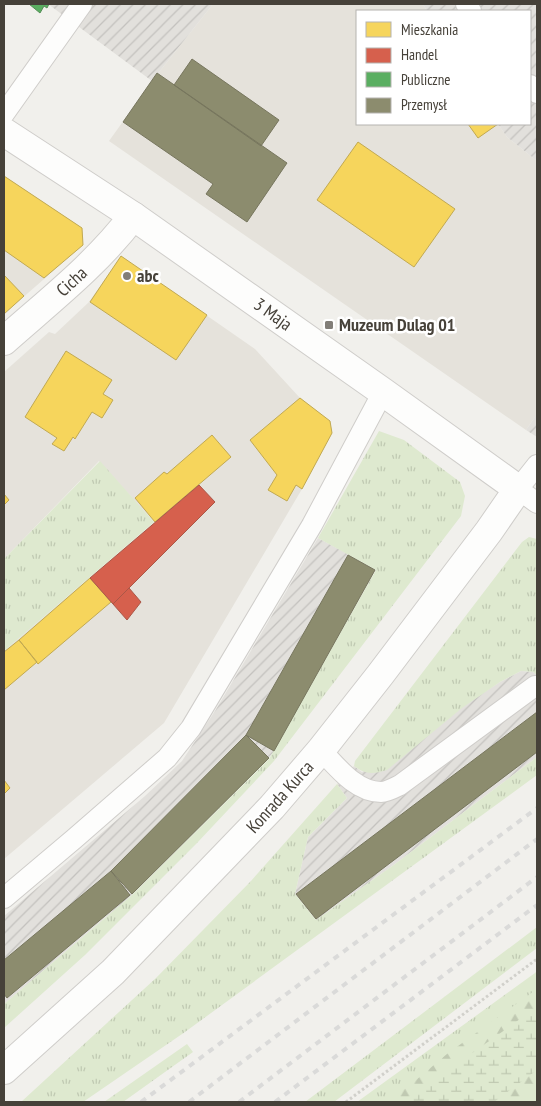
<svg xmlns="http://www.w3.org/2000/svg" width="541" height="1106" font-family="'PT Sans Narrow',sans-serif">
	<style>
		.residential { fill: #e5e2db }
		.industrial { fill: url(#industrial-furrows) }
		.grass { fill: url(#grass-tufts) }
		.forest { fill: url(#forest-firs) }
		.wetland { fill: url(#wetland-marsh) }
		.homes { fill: #f6d55c; stroke: #c1a952 }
		.shops { fill: #d6604d; stroke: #ab5747 }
		.public { fill: #5aae61; stroke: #548d55 }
		.industry { fill: #8c8c6e; stroke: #77765e }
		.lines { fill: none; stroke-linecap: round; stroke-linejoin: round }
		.lane-casing { stroke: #cfcdca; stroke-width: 22 }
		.street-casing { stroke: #cfcdca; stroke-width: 30 }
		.path { stroke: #d1d0cb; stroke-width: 3; stroke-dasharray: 2.5 2.5; stroke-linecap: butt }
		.lane { stroke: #fdfdfc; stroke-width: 20 }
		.street { stroke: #fdfdfc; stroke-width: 28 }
		.rail { stroke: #dadad9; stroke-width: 4; stroke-dasharray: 6 6; stroke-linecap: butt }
		.poi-dot { fill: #827e78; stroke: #fff; stroke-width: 2 }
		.labels { text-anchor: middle; stroke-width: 5; stroke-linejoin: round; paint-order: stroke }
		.poi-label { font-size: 18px; font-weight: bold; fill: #464139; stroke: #fff; text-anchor: start }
		.street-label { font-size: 18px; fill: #464139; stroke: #fff }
	</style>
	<defs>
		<pattern id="industrial-furrows" width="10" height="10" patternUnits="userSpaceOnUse" patternTransform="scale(1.25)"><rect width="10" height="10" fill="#e2e0dc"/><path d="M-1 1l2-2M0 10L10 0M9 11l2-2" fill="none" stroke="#c3c1be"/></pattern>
		<pattern id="grass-tufts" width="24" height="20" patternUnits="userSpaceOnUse" patternTransform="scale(1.25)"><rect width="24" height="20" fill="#dee9cf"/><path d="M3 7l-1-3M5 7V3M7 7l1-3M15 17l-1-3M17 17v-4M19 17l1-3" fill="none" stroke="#c0c9b2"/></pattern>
		<pattern id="forest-firs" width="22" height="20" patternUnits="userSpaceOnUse" patternTransform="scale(1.25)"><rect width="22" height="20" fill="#dee9cf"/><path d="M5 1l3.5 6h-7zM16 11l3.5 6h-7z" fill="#c0c9b2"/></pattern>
		<pattern id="wetland-marsh" width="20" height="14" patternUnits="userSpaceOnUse" patternTransform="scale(1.25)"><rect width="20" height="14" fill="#dee9cf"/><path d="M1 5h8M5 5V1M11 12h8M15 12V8" fill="none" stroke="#c0c9b2"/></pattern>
	</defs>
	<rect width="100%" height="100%" fill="#f1f0ec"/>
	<!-- residential -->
	<path class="residential" d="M 213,4 L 423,4 L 427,11 L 357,11 L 357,124 L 498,124 L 507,137 L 537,161 L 537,414 L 526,430 L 109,141 L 152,81 Z
		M 4,176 L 82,228 L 83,245 L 4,314 Z
		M 121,256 L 255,349 L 300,398 L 330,421 L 332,433 L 302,489 L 164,723 L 4,859 L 4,651 L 154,522 L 99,461 L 4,559 L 4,372 L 49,332 L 55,334 L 89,302 Z"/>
	<!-- industrial -->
	<path class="industrial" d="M 48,4 L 213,4 L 152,81 Z
		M 423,4 L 537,4 L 537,161 L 507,137 L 498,124 L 530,124 L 530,11 L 427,11 Z
		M 537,414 L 537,437 L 526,430 Z
		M 318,538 L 376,569 L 274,752 L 132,895 L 4,1004 L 4,916 L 145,796 L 182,761 L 215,711 Z
		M 521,671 L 533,672 L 537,675 L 537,757 L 395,864 L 316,920 L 295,894 L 308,837 L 347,798 L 337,784 L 354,766 L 362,772 L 500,682 Z"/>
	<!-- grass -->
	<path class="grass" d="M 379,431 L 404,440 L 460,482 L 465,496 L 461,516 L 274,761 L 197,843 L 85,955 L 4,1028 L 4,1004 L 132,895 L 269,759 L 376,570 L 318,538 Z
		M 100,461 L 154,522 L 4,651 L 4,559 Z
		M 529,537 L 537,539 L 537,675 L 533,672 L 521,671 L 500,682 L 462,708 L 387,770 C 373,774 366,775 354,766 L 355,761 L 522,542 Z
		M 537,757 L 537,775 L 185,1032 L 83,1102 L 21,1102 L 156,978 L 251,881 L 337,784 L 347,798 L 308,837 L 295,894 L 316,920 L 395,864 Z
		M 537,927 L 537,948 L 334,1102 L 305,1102 Z
		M 537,971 L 537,1102 L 357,1102 L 535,973 Z
		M 187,1044 L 193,1052 L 123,1102 L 104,1102 Z"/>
	<!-- forest -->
	<path class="forest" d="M 537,989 L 537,1102 L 379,1102 L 385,1097 L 416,1080 L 447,1054 Z"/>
	<!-- wetland -->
	<path class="wetland" d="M 537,1007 L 537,1070 L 494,1102 L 403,1102 Z"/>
	<!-- homes -->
	<path class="homes" d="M 468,124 L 498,124 L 478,138 Z
		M 358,142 L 455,209 L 414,267 L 317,200 Z
		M 4,176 L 82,228 L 83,245 L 44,278 L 4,250 Z
		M 121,256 L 207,315 L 176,360 L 90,302 Z
		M 4,275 L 24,296 L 4,314 Z
		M 66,351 L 112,380 L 103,394 L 113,400 L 102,418 L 92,412 L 75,439 L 73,437 L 64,451 L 52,444 L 57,438 L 25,417 Z
		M 300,398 L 330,421 L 332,433 L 302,489 L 296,485 L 287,501 L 268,490 L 277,475 L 250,440 Z
		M 212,435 L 231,457 L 155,522 L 135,498 L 164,472 L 167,474 Z
		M 4,494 L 9,500 L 4,505 Z
		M 90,578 L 111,602 L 38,664 L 19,640 Z
		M 19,640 L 37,662 L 4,690 L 4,652 Z
		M 4,780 L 10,788 L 4,794 Z"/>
	<!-- shops -->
	<path class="shops" d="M 199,485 L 215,502 L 113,604 L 90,578 Z
		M 129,588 L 141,602 L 127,620 L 113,604 Z"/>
	<!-- public -->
	<path class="public" d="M 29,4 L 49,4 L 47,8 L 44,6 L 40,13 Z"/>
	<!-- industry -->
	<path class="industry" d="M 192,59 L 279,120 L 261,146 L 174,85 Z
		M 157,73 L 287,163 L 247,222 L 206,194 L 213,184 L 123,122 Z
		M 348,555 L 375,570 L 274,751 L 246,735 Z
		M 537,712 L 537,752 L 316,919 L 296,894 Z
		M 246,735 L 269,758 L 132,894 L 111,871 Z
		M 111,871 L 130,895 L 7,998 L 4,994 L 4,960 Z"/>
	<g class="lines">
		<!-- lane casing -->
		<g class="lane-casing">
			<path id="lane" d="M 466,4 L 471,11
				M 530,85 L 537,93
				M 4,114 L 82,4
				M 537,465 L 518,489 L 537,503
				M 321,750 C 337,767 356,792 381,792 C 387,792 394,788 400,785 L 535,686
				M 4,898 L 74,839 L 167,758 L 191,728 L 312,525 L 383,392"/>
		</g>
		<!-- street casing -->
		<g class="street-casing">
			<g id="street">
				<path id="s1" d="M 4,132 L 133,216 L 383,392 L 518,489 L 489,531 L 380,675 L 321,750 L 272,807 L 113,972 L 4,1070"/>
				<path id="s2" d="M 4,341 C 49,301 97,264 133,216"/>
			</g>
		</g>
		<!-- path -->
		<path class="path" d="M 346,1102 L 537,959"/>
		<!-- lane -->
		<use href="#lane" class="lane"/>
		<!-- street -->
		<use href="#street" class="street"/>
		<!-- rail -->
		<path class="rail" d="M 141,1102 L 537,808
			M 189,1102 L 537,839
			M 239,1102 L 537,877
			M 275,1102 L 537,905"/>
	</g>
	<!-- markers -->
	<g class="poi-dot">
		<circle cx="127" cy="276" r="5"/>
		<rect x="324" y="320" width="10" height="10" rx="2.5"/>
	</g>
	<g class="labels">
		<!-- poi labels -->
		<g class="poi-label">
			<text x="137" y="282">abc</text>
			<text x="339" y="331">Muzeum Dulag 01</text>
		</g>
		<!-- street labels -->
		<g class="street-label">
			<text dy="6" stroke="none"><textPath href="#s2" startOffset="90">Cicha</textPath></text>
			<text dy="6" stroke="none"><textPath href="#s1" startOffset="325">3 Maja</textPath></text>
			<text transform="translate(280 797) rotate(-48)" y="6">Konrada Kurca</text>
		</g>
	</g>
	<!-- border -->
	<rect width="541" height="1106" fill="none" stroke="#464139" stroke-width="10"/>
	<!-- legend -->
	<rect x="356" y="10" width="175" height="115" fill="#ffffff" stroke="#b5b3b0"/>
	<rect x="366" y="22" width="25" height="15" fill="#f6d55c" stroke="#b5b3b0"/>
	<text x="401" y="35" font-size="15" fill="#464139">Mieszkania</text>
	<rect x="366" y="48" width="25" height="15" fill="#d6604d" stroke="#b5b3b0"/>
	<text x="401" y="60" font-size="15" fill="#464139">Handel</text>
	<rect x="366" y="72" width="25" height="15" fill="#5aae61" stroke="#b5b3b0"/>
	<text x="401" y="85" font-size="15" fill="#464139">Publiczne</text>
	<rect x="366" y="98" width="25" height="15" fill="#8c8c6e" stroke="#b5b3b0"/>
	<text x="401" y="110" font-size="15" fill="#464139">Przemysł</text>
</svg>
